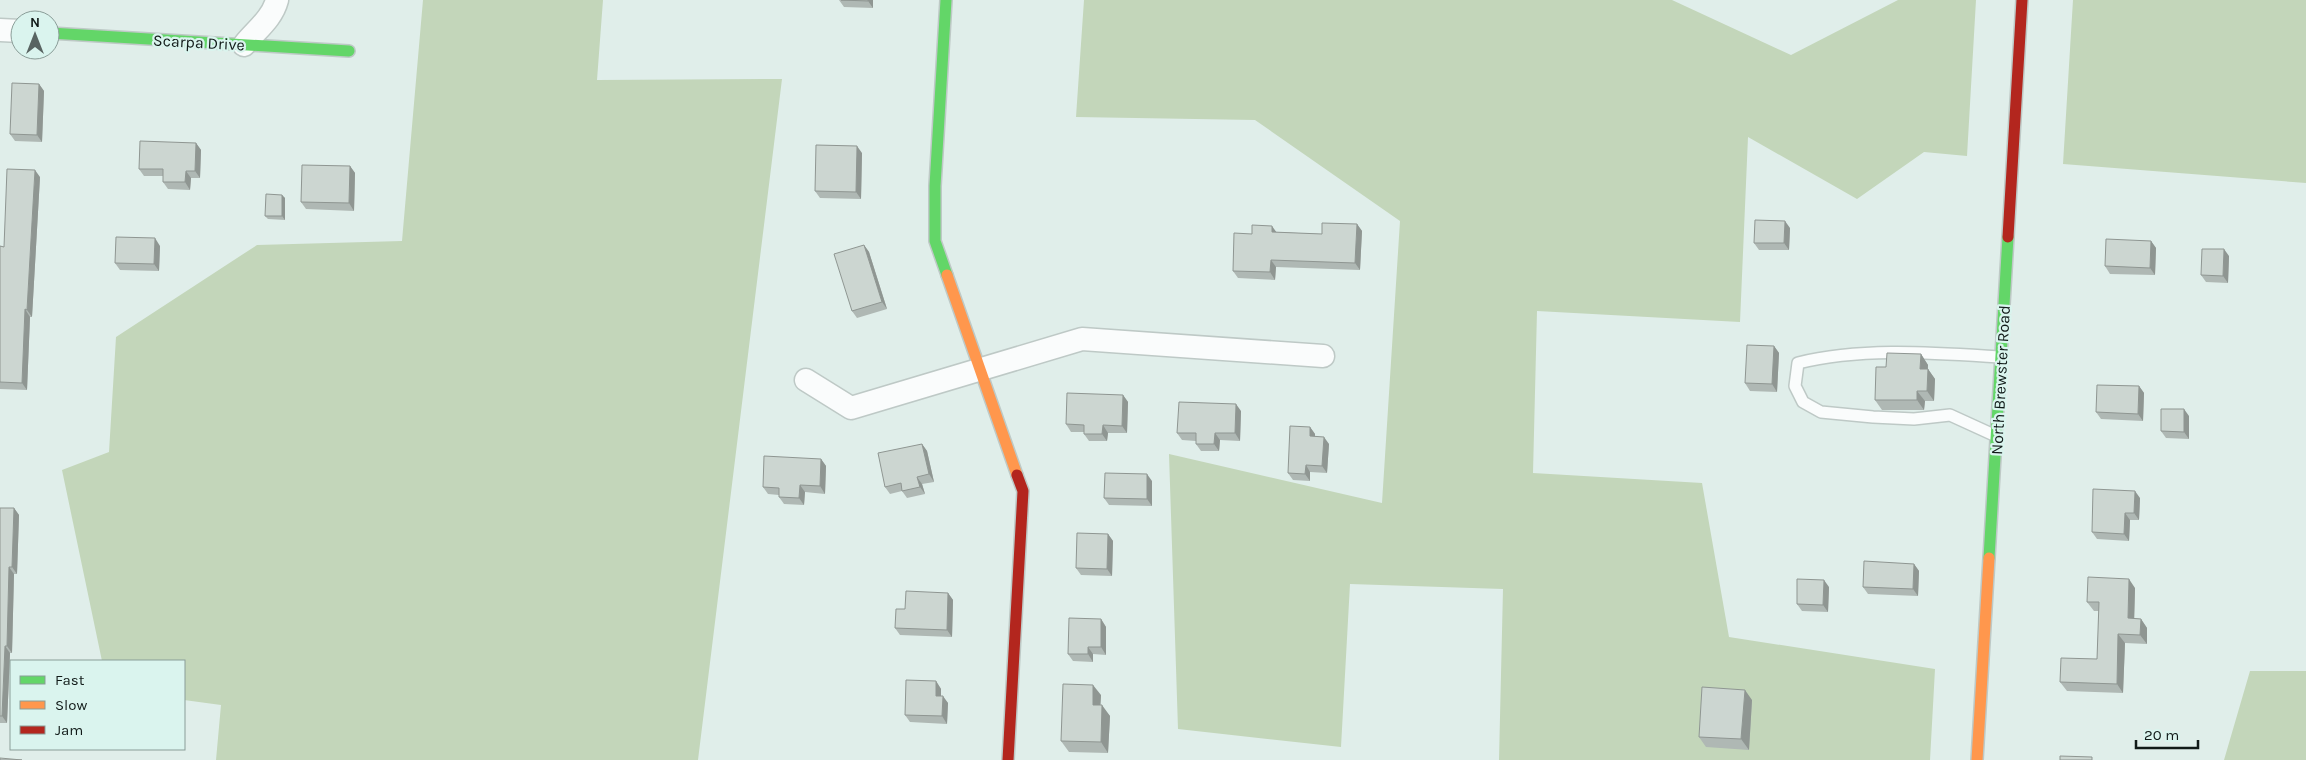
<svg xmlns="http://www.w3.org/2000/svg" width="2306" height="760" font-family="Karla,sans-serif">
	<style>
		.green { fill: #c3d6ba }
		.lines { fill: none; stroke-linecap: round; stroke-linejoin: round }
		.lane-casing { stroke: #bec9c6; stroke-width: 14 }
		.street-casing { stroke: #bec9c6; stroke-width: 25 }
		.fast-casing { stroke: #bec9c6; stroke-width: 14 }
		.slow-casing { stroke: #bec9c6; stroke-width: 14 }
		.jam-casing { stroke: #bec9c6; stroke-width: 14 }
		.lane { stroke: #fafcfc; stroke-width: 11 }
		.street { stroke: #fafcfc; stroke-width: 22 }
		.fast { stroke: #63d668; stroke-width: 11 }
		.slow { stroke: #ff974d; stroke-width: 11 }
		.jam { stroke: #b3261e; stroke-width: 11 }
		.wall { fill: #afb8b4 }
		.shaded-wall { fill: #8f9692 }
		.building { fill: #ccd6d1; stroke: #8f9692 }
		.labels { text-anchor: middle; stroke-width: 4.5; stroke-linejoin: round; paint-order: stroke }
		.street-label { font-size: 16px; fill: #111a18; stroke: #daf4ee }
	</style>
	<rect width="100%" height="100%" fill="#e0eeea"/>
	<!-- green -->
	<path class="green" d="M 423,0 L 603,0 L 597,80 L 782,79 L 698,760 L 216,760 L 221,705 L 184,700 L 184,661 L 102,661 L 62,470 L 109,452 L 116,337 L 257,245 L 402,241 Z
		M 1084,0 L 1672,0 L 1791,55 L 1898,0 L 1976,0 L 1967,156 L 1924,152 L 1857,199 L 1748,137 L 1740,322 L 1537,311 L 1533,473 L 1702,483 L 1729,637 L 1935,669 L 1930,760 L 1499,760 L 1503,589 L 1350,584 L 1341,747 L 1178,729 L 1169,454 L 1382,503 L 1400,221 L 1255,120 L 1076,117 Z
		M 2073,0 L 2306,0 L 2306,183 L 2063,164 Z
		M 2250,671 L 2306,671 L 2306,760 L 2224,760 Z"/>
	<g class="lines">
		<!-- lane casing -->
		<g class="lane-casing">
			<path id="lane" d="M 1996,436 L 1950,415 L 1914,419 L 1873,417 L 1821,412 L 1803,402 L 1795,386 L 1798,363 C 1862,347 1935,353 2001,357"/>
		</g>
		<!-- street casing -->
		<g class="street-casing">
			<path id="street" d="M 0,30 L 20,31
				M 244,45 C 256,30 272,19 277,0
				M 806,380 L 851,408 L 1082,339 L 1323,356"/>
		</g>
		<!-- fast casing -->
		<g class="fast-casing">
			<path id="fast" d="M 946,0 L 935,186 L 935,241 L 947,275
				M 50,33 L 349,51
				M 1989,558 L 2008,237"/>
		</g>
		<!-- slow casing -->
		<g class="slow-casing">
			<path id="slow" d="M 947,275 L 1017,475
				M 1977,760 L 1989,558"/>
		</g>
		<!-- jam casing -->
		<g class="jam-casing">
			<path id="jam" d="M 2008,237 L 2022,0
				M 1008,760 L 1023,491 L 1017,475"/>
		</g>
		<!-- lane -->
		<use href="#lane" class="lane"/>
		<!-- street -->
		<use href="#street" class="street"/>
		<!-- fast -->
		<use href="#fast" class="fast"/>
		<!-- slow -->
		<use href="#slow" class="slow"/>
		<!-- jam -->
		<use href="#jam" class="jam"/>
	</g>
	<!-- wall -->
	<path class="wall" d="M 839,0 L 873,0 L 873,8 L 844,7 Z
		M 39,84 L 44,91 L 42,142 L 15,141 L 10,134 Z
		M 196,143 L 201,150 L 200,178 L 191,178 L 190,190 L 168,189 L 163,182 L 163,176 L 144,176 L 139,169 Z
		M 862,153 L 861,199 L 820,198 L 815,191 Z
		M 350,166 L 355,173 L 354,211 L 306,209 L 301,202 Z
		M 40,177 L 32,317 L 30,317 L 27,390 L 0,389 L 0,246 L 4,247 Z
		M 282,195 L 285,198 L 285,220 L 268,219 L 265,216 Z
		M 1357,224 L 1362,231 L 1360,270 L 1276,267 L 1275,280 L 1238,278 L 1233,271 L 1252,234 L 1276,232 L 1322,234 Z
		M 1790,228 L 1789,250 L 1759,250 L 1754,243 Z
		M 2151,241 L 2156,248 L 2155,275 L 2110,274 L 2105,266 Z
		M 864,245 L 869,252 L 887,309 L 857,318 L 852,311 Z
		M 160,246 L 159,271 L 120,270 L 115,263 Z
		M 2229,256 L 2228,283 L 2206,282 L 2201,275 Z
		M 1774,346 L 1779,353 L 1777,392 L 1750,391 L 1745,383 Z
		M 1921,354 L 1928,365 L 1928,369 L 1935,379 L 1934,401 L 1925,401 L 1924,410 L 1882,410 L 1875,400 L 1886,367 Z
		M 2139,386 L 2144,393 L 2143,421 L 2101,419 L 2096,412 Z
		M 1123,395 L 1128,402 L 1127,433 L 1108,433 L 1107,441 L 1089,441 L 1084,434 L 1084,432 L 1071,432 L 1066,424 Z
		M 1241,411 L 1240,441 L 1220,440 L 1219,451 L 1201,451 L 1196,444 L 1196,441 L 1182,440 L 1177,433 Z
		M 2189,416 L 2189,439 L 2166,438 L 2161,431 Z
		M 1310,427 L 1315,434 L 1315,436 L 1329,444 L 1327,473 L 1310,472 L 1310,481 L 1293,480 L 1288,473 Z
		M 922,444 L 927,451 L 934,482 L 922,484 L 925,494 L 907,498 L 902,491 L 890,494 L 885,487 Z
		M 821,459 L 826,466 L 825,494 L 805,492 L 804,505 L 784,504 L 779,497 L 779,495 L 768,494 L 763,487 Z
		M 1152,481 L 1152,506 L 1109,505 L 1104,498 Z
		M 2140,498 L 2139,520 L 2130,520 L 2129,541 L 2097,539 L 2092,532 Z
		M 0,508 L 14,508 L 19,515 L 17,574 L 14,574 L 12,653 L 10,653 L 7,723 L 0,723 Z
		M 1108,534 L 1113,541 L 1112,576 L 1081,575 L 1076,568 Z
		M 1914,564 L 1919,571 L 1918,596 L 1868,594 L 1863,587 Z
		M 1829,587 L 1828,612 L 1802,611 L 1797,604 Z
		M 2135,588 L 2134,618 L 2141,619 L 2147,628 L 2147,644 L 2125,643 L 2123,693 L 2067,691 L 2060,682 L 2097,659 L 2099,611 L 2094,611 L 2087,602 Z
		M 948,593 L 953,600 L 952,637 L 900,635 L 895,628 L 905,609 Z
		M 1101,619 L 1106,627 L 1106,655 L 1093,654 L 1093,662 L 1073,661 L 1068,654 Z
		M 936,681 L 941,689 L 941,696 L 948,703 L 947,724 L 910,722 L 905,715 Z
		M 1101,695 L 1100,705 L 1110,716 L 1108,753 L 1069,752 L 1061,741 Z
		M 1752,700 L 1749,750 L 1706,747 L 1699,737 Z"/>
	<!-- shaded-wall -->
	<path class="shaded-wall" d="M 868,0 L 873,0 L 873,8 L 868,1 Z
		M 39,84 L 44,91 L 42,142 L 37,135 Z
		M 196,143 L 201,150 L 200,178 L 195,171 Z
		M 857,146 L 862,153 L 861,199 L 856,192 Z
		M 350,166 L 355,173 L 354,211 L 349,203 Z
		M 35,170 L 40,177 L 32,317 L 27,310 Z
		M 186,171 L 191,178 L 190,190 L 185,182 Z
		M 282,195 L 285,198 L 285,220 L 282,216 Z
		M 1785,221 L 1790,228 L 1789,250 L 1784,243 Z
		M 1357,224 L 1362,231 L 1360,270 L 1355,263 Z
		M 1272,226 L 1277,233 L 1272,232 Z
		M 155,238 L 160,246 L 159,271 L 154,264 Z
		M 2151,241 L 2156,248 L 2155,275 L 2150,268 Z
		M 864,245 L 869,252 L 887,309 L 882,302 Z
		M 2224,249 L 2229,256 L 2228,283 L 2223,276 Z
		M 1271,260 L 1276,267 L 1275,280 L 1270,272 Z
		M 25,309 L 30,317 L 27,390 L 22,383 Z
		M 1774,346 L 1779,353 L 1777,392 L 1772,384 Z
		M 1921,354 L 1928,365 L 1927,379 L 1920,369 Z
		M 1928,369 L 1935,379 L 1934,401 L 1927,391 Z
		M 2139,386 L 2144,393 L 2143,421 L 2138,414 Z
		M 1917,391 L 1925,401 L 1924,410 L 1917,400 Z
		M 1123,395 L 1128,402 L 1127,433 L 1122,426 Z
		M 1236,404 L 1241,411 L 1240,441 L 1235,433 Z
		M 2184,409 L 2189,416 L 2189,439 L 2184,432 Z
		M 1103,425 L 1108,433 L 1107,441 L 1102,434 Z
		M 1310,427 L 1315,434 L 1315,443 L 1310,436 Z
		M 1215,433 L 1220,440 L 1219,451 L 1214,444 Z
		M 1324,437 L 1329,444 L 1327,473 L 1322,466 Z
		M 922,444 L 927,451 L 934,482 L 929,474 Z
		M 821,459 L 826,466 L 825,494 L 820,486 Z
		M 1306,465 L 1310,472 L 1310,481 L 1305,474 Z
		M 1147,474 L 1152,481 L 1152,506 L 1147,499 Z
		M 917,477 L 922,484 L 925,494 L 920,487 Z
		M 800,485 L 805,492 L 804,505 L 799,498 Z
		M 2135,491 L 2140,498 L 2139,520 L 2134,513 Z
		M 14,508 L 19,515 L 17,574 L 12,567 Z
		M 2125,513 L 2130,520 L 2129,541 L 2124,534 Z
		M 1108,534 L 1113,541 L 1112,576 L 1107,569 Z
		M 1914,564 L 1919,571 L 1918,596 L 1913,589 Z
		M 9,567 L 14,574 L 12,653 L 7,646 Z
		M 2129,579 L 2135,588 L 2134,627 L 2128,618 Z
		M 1824,580 L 1829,587 L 1828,612 L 1823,605 Z
		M 948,593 L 953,600 L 952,637 L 947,630 Z
		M 1101,619 L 1106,627 L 1106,655 L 1101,647 Z
		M 2141,619 L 2147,628 L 2147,644 L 2140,635 Z
		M 2118,634 L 2125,643 L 2123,693 L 2117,684 Z
		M 5,646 L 10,653 L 7,723 L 2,716 Z
		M 1088,647 L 1093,654 L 1093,662 L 1088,654 Z
		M 936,681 L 941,689 L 941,703 L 936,696 Z
		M 1093,685 L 1101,695 L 1100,715 L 1093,705 Z
		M 1745,690 L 1752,700 L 1749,750 L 1741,739 Z
		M 943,696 L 948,703 L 947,724 L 942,716 Z
		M 1102,705 L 1110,716 L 1108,753 L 1101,742 Z"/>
	<!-- building -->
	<path class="building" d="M 841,0 L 868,0 L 868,1 Z
		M 12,83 L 39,84 L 37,135 L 10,134 Z
		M 140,141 L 196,143 L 195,171 L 186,171 L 185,182 L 163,182 L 163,169 L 139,169 Z
		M 816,145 L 857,146 L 856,192 L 815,191 Z
		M 302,165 L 350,166 L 349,203 L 301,202 Z
		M 7,169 L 35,170 L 27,310 L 25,309 L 22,383 L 0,382 L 0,246 L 4,247 Z
		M 266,194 L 282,195 L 282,216 L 265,216 Z
		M 1755,220 L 1785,221 L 1784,243 L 1754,243 Z
		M 1322,223 L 1357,224 L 1355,263 L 1271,260 L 1270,272 L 1233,271 L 1234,233 L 1252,234 L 1252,225 L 1272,226 L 1272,232 L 1322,234 Z
		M 116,237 L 155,238 L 154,264 L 115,263 Z
		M 2106,239 L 2151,241 L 2150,268 L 2105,266 Z
		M 864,245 L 882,302 L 852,311 L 834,254 Z
		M 2202,249 L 2224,249 L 2223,276 L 2201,275 Z
		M 1747,345 L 1774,346 L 1772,384 L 1745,383 Z
		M 1887,353 L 1921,354 L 1920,369 L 1928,369 L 1927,391 L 1917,391 L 1917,400 L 1875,400 L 1876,367 L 1886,367 Z
		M 2097,385 L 2139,386 L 2138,414 L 2096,412 Z
		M 1067,393 L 1123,395 L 1122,426 L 1103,425 L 1102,434 L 1084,434 L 1084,425 L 1066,424 Z
		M 1179,402 L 1236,404 L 1235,433 L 1215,433 L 1214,444 L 1196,444 L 1196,433 L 1177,433 Z
		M 2161,409 L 2184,409 L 2184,432 L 2161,431 Z
		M 1290,426 L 1310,427 L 1310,436 L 1324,437 L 1322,466 L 1306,465 L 1305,474 L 1288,473 Z
		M 922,444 L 929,474 L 917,477 L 920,487 L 902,491 L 901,483 L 885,487 L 878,453 Z
		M 764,456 L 821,459 L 820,486 L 800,485 L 799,498 L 779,497 L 779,488 L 763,487 Z
		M 1105,473 L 1147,474 L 1147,499 L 1104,498 Z
		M 2093,489 L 2135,491 L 2134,513 L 2125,513 L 2124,534 L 2092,532 Z
		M 0,508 L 14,508 L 12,567 L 9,567 L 7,646 L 5,646 L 2,716 L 0,716 Z
		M 1077,533 L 1108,534 L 1107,569 L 1076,568 Z
		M 1864,561 L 1914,564 L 1913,589 L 1863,587 Z
		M 2088,577 L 2129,579 L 2128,618 L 2141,619 L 2140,635 L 2118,634 L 2117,684 L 2060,682 L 2061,658 L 2097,659 L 2099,602 L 2087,602 Z
		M 1797,579 L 1824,580 L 1823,605 L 1797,604 Z
		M 906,591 L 948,593 L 947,630 L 895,628 L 896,609 L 905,609 Z
		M 1069,618 L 1101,619 L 1101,647 L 1088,647 L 1088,654 L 1068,654 Z
		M 906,680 L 936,681 L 936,696 L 943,696 L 942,716 L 905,715 Z
		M 1063,684 L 1093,685 L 1093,705 L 1102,705 L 1101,742 L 1061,741 Z
		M 1702,687 L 1745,690 L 1741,739 L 1699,737 Z
		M 2060,756 L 2092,757 L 2092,760 L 2060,760 Z
		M 0,758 L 22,760 L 0,760 Z"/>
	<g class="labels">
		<!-- street labels -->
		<g class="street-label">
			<text transform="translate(199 42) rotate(3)" y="6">Scarpa Drive</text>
			<text transform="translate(2000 380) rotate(-87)" y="6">North Brewster Road</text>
		</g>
	</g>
	<!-- legend -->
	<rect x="10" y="660" width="175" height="90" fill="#daf4ee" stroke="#8a9d98"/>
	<rect x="20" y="676" width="25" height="8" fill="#63d668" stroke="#8a9d98"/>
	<text x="55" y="685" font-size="15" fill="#111a18">Fast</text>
	<rect x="20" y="701" width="25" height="8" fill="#ff974d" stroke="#8a9d98"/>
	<text x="55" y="710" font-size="15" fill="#111a18">Slow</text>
	<rect x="20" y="726" width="25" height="8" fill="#b3261e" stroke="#8a9d98"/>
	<text x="55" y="735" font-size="15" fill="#111a18">Jam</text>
	<!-- north arrow -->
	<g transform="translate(35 35)"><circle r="24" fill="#daf4ee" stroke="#8a9d98"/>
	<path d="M0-4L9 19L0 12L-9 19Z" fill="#596462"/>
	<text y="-8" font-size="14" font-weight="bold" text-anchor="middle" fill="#111a18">N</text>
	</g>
	<!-- scale -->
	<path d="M2136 740v8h62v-8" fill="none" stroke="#111a18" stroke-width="2.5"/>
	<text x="2144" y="740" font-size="15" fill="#111a18" stroke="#daf4ee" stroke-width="4" paint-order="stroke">20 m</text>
</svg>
